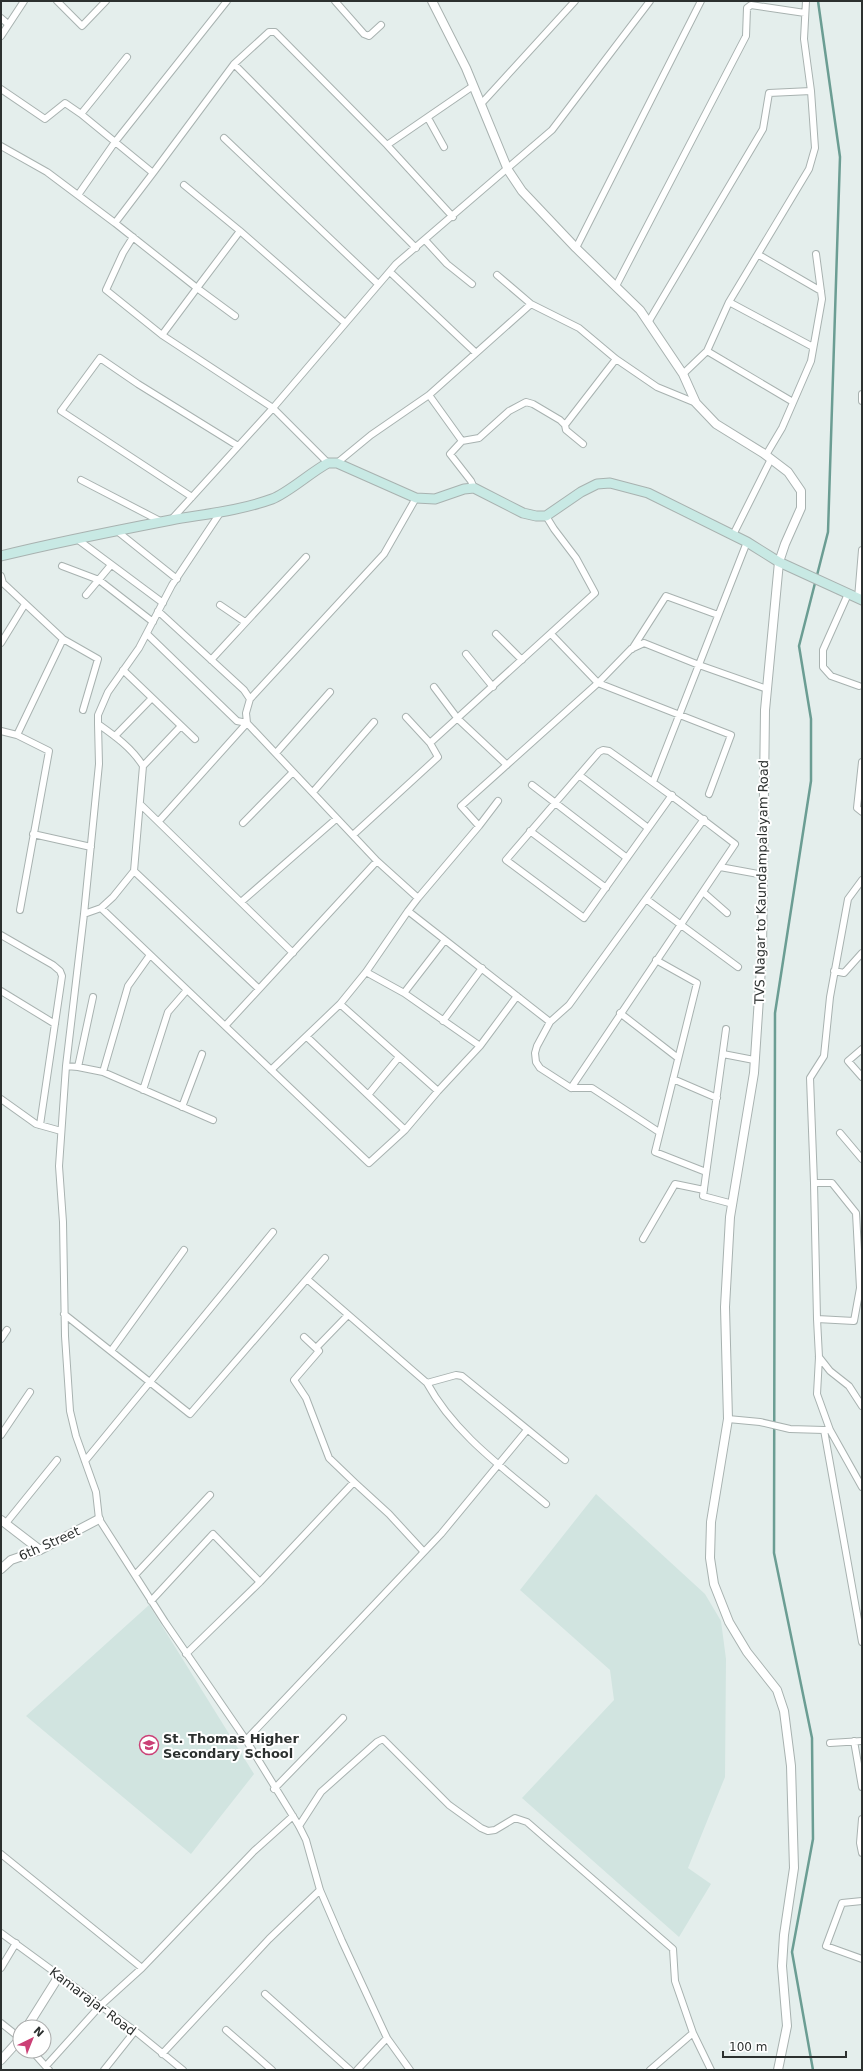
<svg xmlns="http://www.w3.org/2000/svg" width="863" height="2071" font-family="'DejaVu Sans',sans-serif">
	<style>
		.built { fill: #d1e4e0 }
		.lines { fill: none; stroke-linecap: round; stroke-linejoin: round }
		.stream { stroke: #6b9d93; stroke-width: 2.5 }
		.minor-casing { stroke: #a8b2b0; stroke-width: 8 }
		.tertiary-casing { stroke: #a8b2b0; stroke-width: 10 }
		.secondary-casing { stroke: #a8b2b0; stroke-width: 11 }
		.minor { stroke: #fff; stroke-width: 6 }
		.tertiary { stroke: #fff; stroke-width: 8 }
		.secondary { stroke: #c8e9e4; stroke-width: 9 }
		.labels { text-anchor: middle; stroke-width: 4; stroke-linejoin: round; paint-order: stroke }
		.street-label { font-size: 13px; fill: #2c302f; stroke: #fff }
		.poi-label { font-size: 13px; font-weight: bold; fill: #2c302f; stroke: #fff; text-anchor: start }
	</style>
	<rect width="100%" height="100%" fill="#e4eeec"/>
	<!-- built -->
	<path class="built" d="M 596,1494 L 705,1594 L 721,1621 L 726,1659 L 725,1777 L 688,1868 L 711,1884 L 679,1937 L 522,1798 L 614,1700 L 610,1670 L 520,1590 Z
		M 149,1605 L 254,1774 L 191,1854 L 26,1716 Z"/>
	<g class="lines">
		<!-- stream -->
		<path class="stream" d="M 813,2070 L 792,1952 L 813,1839 L 812,1738 L 774,1553 L 775,1013 L 811,781 L 811,719 L 799,646 L 828,532 L 840,157 L 818,1"/>
		<!-- minor casing -->
		<g class="minor-casing">
			<path id="minor" d="M 57,1 L 82,26 L 106,1
				M 335,1 L 364,34 L 369,36 L 381,25
				M 1,18 L 8,24
				M 1,36 L 24,1
				M 234,64 L 269,32 L 275,32 L 387,145 L 453,217
				M 1,89 L 45,119 L 65,103 L 81,114 L 153,173 L 115,223 L 197,288 L 162,335 L 273,408 L 171,520
				M 481,104 L 575,1
				M 81,114 L 127,57
				M 428,118 L 444,147
				M 224,138 L 378,284
				M 387,145 L 473,86
				M 1,146 L 47,172 L 115,223
				M 153,173 L 234,64 L 416,248
				M 184,185 L 240,231 L 345,323
				M 78,195 L 115,142 L 227,1
				M 133,237 L 123,253 L 106,290 L 162,335
				M 425,240 L 447,264 L 472,284
				M 576,248 L 701,1
				M 759,255 L 821,291
				M 390,272 L 476,353
				M 497,275 L 531,304
				M 616,286 L 746,36 L 747,8 L 751,5 L 805,13
				M 729,302 L 813,347
				M 235,316 L 197,288 L 240,231
				M 649,321 L 763,129 L 769,93 L 811,91
				M 707,351 L 793,402
				M 683,374 L 707,351 L 729,302 L 809,169 L 815,148 L 811,91 L 804,39 L 806,1
				M 862,394 L 862,401
				M 429,395 L 462,441 L 450,454 L 471,481 L 474,488
				M 565,425 L 616,359
				M 462,441 L 479,438 L 509,411 L 526,402 L 533,404 L 560,420 L 565,425 L 566,430 L 583,444
				M 766,455 L 782,428 L 811,361 L 822,299 L 816,254
				M 328,463 L 273,408 L 396,264 L 552,130 L 650,1
				M 337,463 L 371,435 L 429,395 L 531,304 L 579,328 L 616,359 L 657,387 L 696,403
				M 81,480 L 162,522
				M 192,497 L 61,411 L 100,358 L 138,384 L 238,446
				M 117,531 L 177,579
				M 733,535 L 771,459
				M 77,539 L 163,603
				M 62,566 L 99,580 L 153,622
				M 1,576 L 3,583 L 63,639 L 98,659 L 83,710
				M 848,594 L 823,650 L 823,667 L 831,676 L 859,686
				M 86,595 L 111,565
				M 858,598 L 862,550
				M 220,605 L 245,622
				M 158,611 L 244,690 L 250,699 L 246,713 L 247,723 L 159,821
				M 147,634 L 237,721 L 247,723 L 377,861 L 418,898 L 408,911 L 550,1022 L 569,1005 L 704,819
				M 496,634 L 522,660
				M 551,634 L 598,683 L 631,649 L 644,643 L 699,665 L 767,689
				M 1,643 L 25,604
				M 632,649 L 666,596 L 718,615
				M 466,654 L 493,687
				M 211,660 L 306,557
				M 123,670 L 195,739
				M 434,687 L 458,719 L 507,765
				M 250,699 L 384,554 L 416,498
				M 98,724 L 99,764 L 84,914 L 66,1066 L 59,1166 L 63,1222 L 65,1336 L 70,1411 L 76,1436 L 96,1492 L 99,1519 L 165,1622 L 246,1740 L 299,1826 L 306,1840 L 320,1890 L 342,1941 L 387,2038 L 410,2070
				M 1,731 L 17,735
				M 115,736 L 152,698
				M 430,743 L 595,593 L 576,558 L 554,529 L 546,516
				M 276,753 L 330,692
				M 862,762 L 857,808 L 862,812
				M 143,766 L 181,726
				M 579,775 L 648,828
				M 653,782 L 747,542
				M 532,785 L 627,858
				M 313,792 L 374,722
				M 140,804 L 293,953
				M 243,823 L 293,772
				M 479,826 L 461,806 L 598,683 L 731,735 L 709,794
				M 530,831 L 606,888
				M 33,834 L 91,847
				M 354,834 L 438,757 L 430,743 L 406,717
				M 720,867 L 764,875
				M 134,871 L 259,989
				M 862,880 L 848,899 L 830,997 L 824,1056 L 810,1078 L 814,1183 L 832,1183 L 856,1213 L 860,1288 L 854,1321 L 817,1319 L 819,1357 L 817,1394 L 830,1430 L 862,1487
				M 703,892 L 727,913
				M 418,898 L 479,826 L 498,801
				M 646,899 L 738,967
				M 241,902 L 336,819
				M 101,908 L 369,1163 L 405,1130 L 438,1091 L 480,1046 L 517,996
				M 20,910 L 49,751 L 17,735 L 63,639
				M 84,914 L 101,908 L 113,897 L 134,871 L 143,766 C 132,748 115,736 98,724 L 98,715 L 108,692 L 139,648 L 172,585 L 220,513
				M 1,935 L 53,965 L 60,971 L 62,976 L 40,1125
				M 656,960 L 697,983 L 655,1152 L 706,1172
				M 834,971 L 844,973 L 862,953
				M 366,972 L 404,993 L 480,1046
				M 1,991 L 55,1024
				M 404,993 L 445,940
				M 340,1004 L 438,1091
				M 620,1013 L 678,1058
				M 443,1021 L 482,968
				M 550,1022 L 537,1046 L 535,1053 L 536,1062 L 540,1068 L 571,1088 L 592,1088 L 659,1132
				M 225,1026 L 377,861
				M 726,1029 L 703,1196 L 733,1204
				M 307,1037 L 405,1130
				M 862,1049 L 848,1061 L 862,1077
				M 723,1054 L 754,1060
				M 66,1066 L 78,1067 L 93,997
				M 78,1067 L 103,1072 L 213,1120
				M 271,1070 L 340,1004 L 366,972 L 408,911
				M 103,1072 L 128,986 L 150,955
				M 673,1079 L 717,1098
				M 571,1088 L 735,844 C 694,812 652,781 609,751 L 603,750 L 599,752 L 506,860 L 584,918 L 672,795
				M 143,1090 L 168,1012 L 187,990
				M 368,1095 L 399,1057
				M 1,1099 L 36,1124 L 61,1131
				M 182,1107 L 202,1054
				M 840,1133 L 862,1159
				M 814,1183 L 817,1319
				M 643,1239 L 675,1184 L 704,1190
				M 307,1279 L 427,1383 C 454,1433 503,1468 546,1504
				M 64,1314 L 190,1414 L 325,1258
				M 1,1339 L 7,1330
				M 316,1348 L 348,1315
				M 111,1351 L 184,1250
				M 819,1357 L 830,1371 L 849,1386 L 862,1406
				M 427,1383 L 456,1375 L 462,1376 L 565,1460
				M 728,1419 L 760,1422 L 790,1429 L 824,1430
				M 830,1430 L 824,1430 L 862,1642
				M 1,1435 L 30,1392
				M 85,1461 L 273,1232
				M 354,1482 L 389,1514 L 424,1552
				M 6,1523 L 57,1460
				M 135,1575 L 210,1495
				M 151,1601 L 213,1534 L 260,1582
				M 186,1654 L 260,1582 L 354,1482 L 329,1458 L 306,1398 L 294,1380 L 319,1351 L 304,1337
				M 246,1740 L 441,1534 L 527,1430
				M 854,1741 L 862,1787
				M 830,1743 L 862,1741
				M 274,1789 L 343,1718
				M 862,1819 L 860,1843 L 862,1853
				M 299,1826 L 321,1792 L 377,1742 L 383,1739 L 449,1805 L 481,1828 L 488,1831 L 495,1830 L 515,1818 L 527,1822 L 673,1949 L 675,1981 L 693,2033 L 650,2070
				M 1,1854 L 142,1968 L 254,1851 L 293,1816
				M 862,1901 L 842,1903 L 826,1946 L 862,1959
				M 1,1933 L 135,2031 L 183,2070
				M 1,1968 L 16,1943
				M 265,1994 L 350,2070
				M 1,2023 L 20,2038
				M 226,2030 L 272,2070
				M 693,2033 L 711,2070
				M 32,2051 L 49,2070
				M 162,2054 L 269,1939 L 320,1890
				M 46,2066 L 100,2006 L 142,1968
				M 104,2070 L 135,2031
				M 357,2070 L 387,2038"/>
		</g>
		<!-- tertiary casing -->
		<g class="tertiary-casing">
			<path id="tertiary" d="M 432,1 L 466,68 L 508,170 L 522,191 L 576,248 L 640,310 L 683,374 L 696,403 L 716,424 L 763,453 L 788,472 L 801,491 L 801,508 L 785,544 L 779,562 L 765,710 L 762,953 L 754,1073 L 730,1217 L 725,1307 L 728,1419 L 711,1522 L 710,1558 L 714,1584 L 729,1622 L 747,1652 L 777,1690 L 784,1711 L 791,1766 L 794,1868 L 784,1935 L 782,1966 L 787,2026 L 778,2070
				M 1,1520 L 40,1550
				M 1,1569 L 11,1560 L 40,1550 L 99,1519
				M 27,2027 L 59,1976
				M 1,2060 L 20,2039"/>
		</g>
		<!-- secondary casing -->
		<g class="secondary-casing">
			<path id="secondary" d="M 1,556 C 57,542 114,531 171,520 C 205,514 239,511 272,499 C 288,493 311,472 328,463 L 337,463 L 416,498 L 435,499 L 464,489 L 474,488 L 523,513 L 536,516 L 546,516 L 581,492 L 597,484 L 610,483 L 648,493 L 747,542 L 779,562 L 862,600"/>
		</g>
		<!-- minor -->
		<use href="#minor" class="minor"/>
		<!-- tertiary -->
		<use href="#tertiary" class="tertiary"/>
		<!-- secondary -->
		<use href="#secondary" class="secondary"/>
	</g>
	<!-- icons -->
	<defs>
		<g id="school-ring" transform="scale(1)"><circle r="9.5" fill="#fff" stroke="#cb4076" stroke-width="1.5"/><path d="M0-5L7-2L0 1L-7-2ZM-4 1L0 2.5L4 1V4Q0 6-4 4Z" fill="#cb4076"/></g>
	</defs>
	<g fill-rule="evenodd">
		<use href="#school-ring" x="149" y="1745"/>
	</g>
	<g class="labels">
		<!-- street labels -->
		<g class="street-label">
			<text transform="translate(761 882) rotate(-89)" y="5">TVS Nagar to Kaundampalayam Road</text>
			<text transform="translate(49 1543) rotate(-24)" y="5">6th Street</text>
			<text transform="translate(93 2001) rotate(37)" y="5">Kamarajar Road</text>
		</g>
		<!-- poi labels -->
		<g class="poi-label">
			<text x="163" y="1743">St. Thomas Higher<tspan x="163" dy="15">Secondary School</tspan></text>
		</g>
	</g>
	<!-- border -->
	<rect width="863" height="2071" fill="none" stroke="#2c302f" stroke-width="4"/>
	<!-- north arrow -->
	<g transform="translate(32 2039) rotate(43)"><circle r="19" fill="#ffffff" stroke="#abacac"/>
	<path d="M0-3L7 15L0 10L-7 15Z" fill="#cb4076"/>
	<text y="-6" font-size="11" font-weight="bold" text-anchor="middle" fill="#2c302f">N</text>
	</g>
	<!-- scale -->
	<path d="M723 2051v6h123v-6" fill="none" stroke="#2c302f" stroke-width="2"/>
	<text x="729" y="2051" font-size="12" fill="#2c302f" stroke="#ffffff" stroke-width="3" paint-order="stroke">100 m</text>
</svg>
